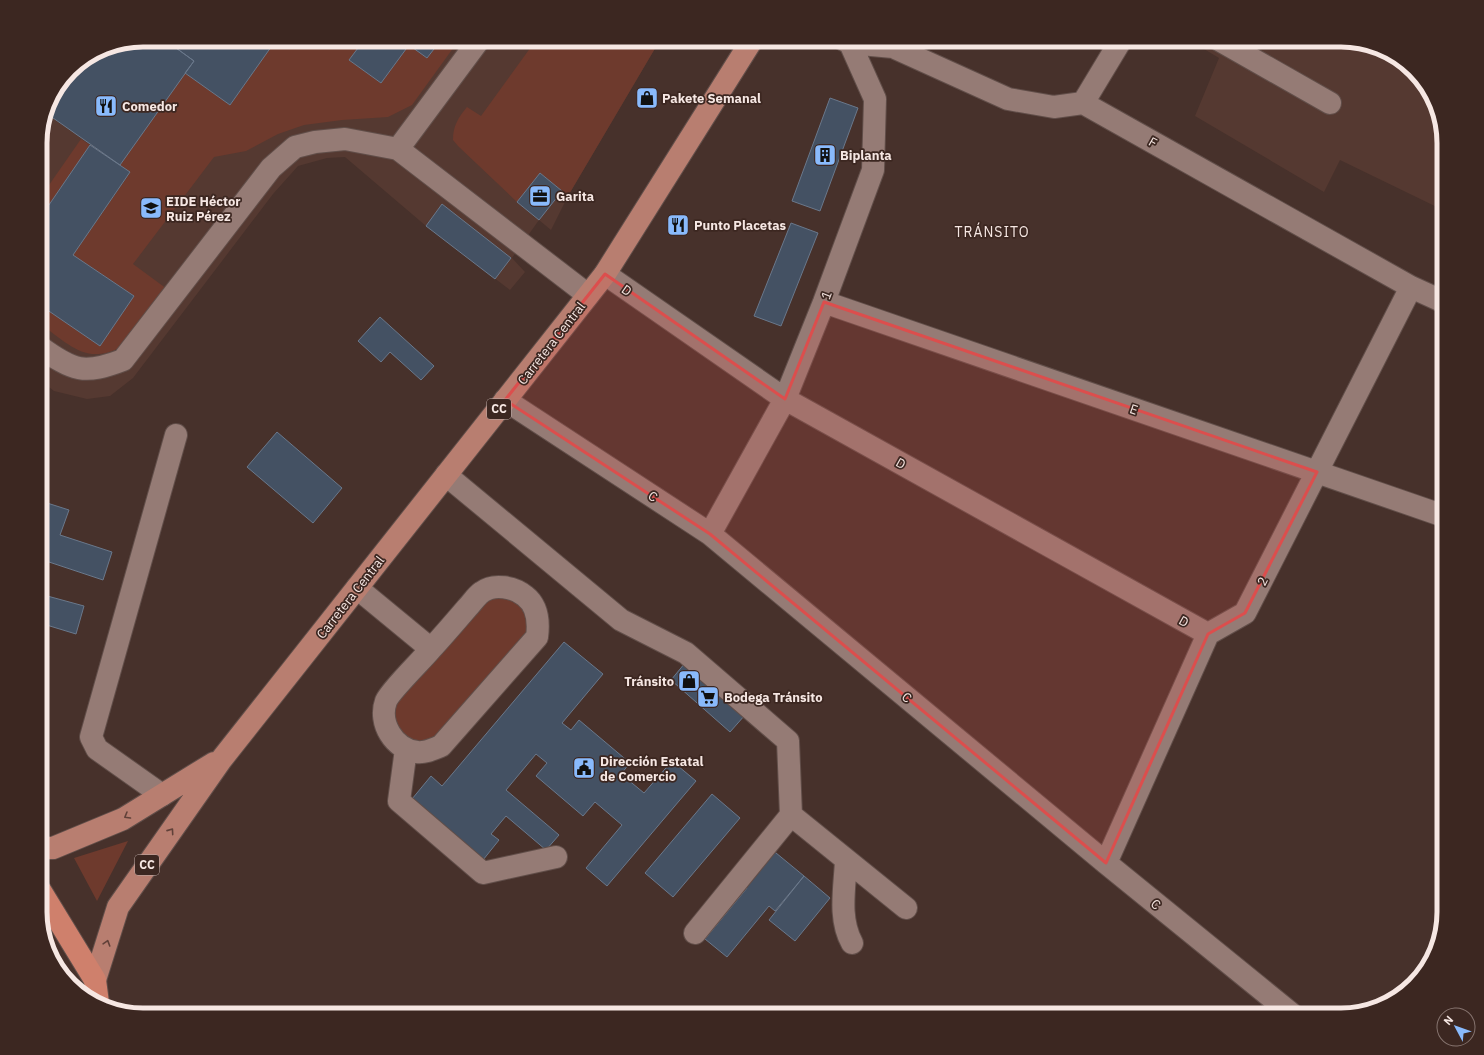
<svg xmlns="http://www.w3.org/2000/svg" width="1484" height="1055" font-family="'IBM Plex Sans',sans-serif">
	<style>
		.built { fill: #553931 }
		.green { fill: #6e3a2d }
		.building { fill: #445163; stroke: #6a788b }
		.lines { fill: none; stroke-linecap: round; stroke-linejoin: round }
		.minor-casing { stroke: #614e49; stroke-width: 24 }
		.major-casing { stroke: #614e49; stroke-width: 24 }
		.highway-casing { stroke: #614e49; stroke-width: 24 }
		.minor { stroke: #957b75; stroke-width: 22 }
		.major { stroke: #b87e70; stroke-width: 22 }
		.highway { stroke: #cf806c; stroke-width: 22 }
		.oneway { stroke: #614139 }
		.marked { fill: #dc4e4d; fill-opacity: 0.2; stroke: #dc4e4d; stroke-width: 3; stroke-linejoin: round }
		.labels { text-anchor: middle; stroke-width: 3.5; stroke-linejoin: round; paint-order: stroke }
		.shield { fill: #3c2721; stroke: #beada9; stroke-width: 1 }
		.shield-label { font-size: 12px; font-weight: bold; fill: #f6e7e3 }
		.poi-label { font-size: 13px; font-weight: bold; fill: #f6e7e3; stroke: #3c2721; text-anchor: start }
		.street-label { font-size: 13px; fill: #f6e7e3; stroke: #3c2721 }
		.neighbourhood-label { font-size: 14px; letter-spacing: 1px; fill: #f6e7e3; stroke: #3c2721 }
		.rim { fill: none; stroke: #f6e7e3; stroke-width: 5 }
	</style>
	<rect width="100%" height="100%" fill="#47312b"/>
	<!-- built -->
	<path class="built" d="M 143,40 L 660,40 L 568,196 L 551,230 L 539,220 L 512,258 L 525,272 L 510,290 L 426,226 L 345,157 L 327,158 L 298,166 L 273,194 L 133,378 L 110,396 L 87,399 L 54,391 L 40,380 L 40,136 L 51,97 L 75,66 L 104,48 Z
		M 1189,40 L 1341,40 L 1374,45 L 1403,61 L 1433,97 L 1444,143 L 1443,210 L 1340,160 L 1324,192 L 1195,116 L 1219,58 Z"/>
	<!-- green -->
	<path class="green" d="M 276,40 L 364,40 L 349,60 L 381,83 L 409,45 L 427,58 L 441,40 L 459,40 L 412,105 L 388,117 L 342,120 L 304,125 L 278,134 L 246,151 L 214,157 L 133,264 L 167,289 L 119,348 C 85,365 68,343 40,324 L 40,305 L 100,346 L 134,296 L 73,255 L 130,173 L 120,165 L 185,73 L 230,105 Z
		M 536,40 L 660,40 L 568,196 L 540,173 L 517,202 L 458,146 L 453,140 C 453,126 458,118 467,107 L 481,116 Z
		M 81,139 L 90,145 L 40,218 L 40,198 Z
		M 500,595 C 523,602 527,607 528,632 L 442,735 C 436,737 429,741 423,742 C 404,744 393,722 394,707 L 480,602 Z
		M 128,841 L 97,901 L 74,858 Z
		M 43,929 L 58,953 L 64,974 L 51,958 Z"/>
	<!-- building -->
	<path class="building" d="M 143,40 L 165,40 L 194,61 L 120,165 L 46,113 L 51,97 L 75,66 L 104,48 Z
		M 165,40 L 276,40 L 230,105 L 185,73 L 194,61 Z
		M 364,40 L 441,40 L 427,58 L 409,45 L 381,83 L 349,60 Z
		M 830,98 L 858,108 L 820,211 L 792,201 Z
		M 90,145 L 130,172 L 73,255 L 134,296 L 100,346 L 40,305 L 40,218 Z
		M 540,173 L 562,191 L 539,220 L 517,202 Z
		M 442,204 L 511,258 L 495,279 L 426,226 Z
		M 791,223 L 818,233 L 781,326 L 754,316 Z
		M 380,317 L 434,366 L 421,380 L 390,352 L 381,362 L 358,341 Z
		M 277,432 L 342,488 L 313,523 L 247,467 Z
		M 44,502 L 69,510 L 60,535 L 112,552 L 103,580 L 40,559 L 40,513 Z
		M 40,594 L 84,606 L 76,634 L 40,623 Z
		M 564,642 L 603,674 L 562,723 L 571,730 L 579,720 L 630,763 L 621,774 L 644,793 L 672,761 L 696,781 L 607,886 L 586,868 L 622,825 L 595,802 L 583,816 L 536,776 L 547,763 L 536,754 L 506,790 L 559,835 L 546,850 L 506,816 L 491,834 L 499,840 L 483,860 L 412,799 L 431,776 L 442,786 Z
		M 685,663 L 745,715 L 730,732 L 671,680 Z
		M 712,794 L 740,818 L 673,897 L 645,873 Z
		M 770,848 L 804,876 L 775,911 L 769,906 L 727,957 L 705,939 L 747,888 L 741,883 Z
		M 804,876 L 830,898 L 795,941 L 769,920 Z"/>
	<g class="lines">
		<!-- minor casing -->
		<g class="minor-casing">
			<path id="minor" d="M 844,40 L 850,43 L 893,47 L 1008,99 L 1054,107 L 1083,103 L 1411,287 L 1444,302
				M 1219,40 L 1330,103
				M 1083,103 L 1121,40
				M 398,149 L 588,295
				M 605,274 L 785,399 L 1208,634
				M 824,302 L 1444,516
				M 40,347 C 73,371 84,375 123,360 L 271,168 L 295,147 L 315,142 L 345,139 L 398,149 L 479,40
				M 505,400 L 710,534 L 1106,863 L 1293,1015
				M 446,475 L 621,620 L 686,653 L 788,741 L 791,815
				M 710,534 L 785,399 L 824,302 L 873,170 L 875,99 L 850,43
				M 357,588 L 431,649 C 422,660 390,691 386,701 C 378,723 394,749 417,752 C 426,753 433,749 441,746 L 537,637 C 539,622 538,606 525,596 C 514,587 494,583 482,592 C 476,596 472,603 467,608 C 455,622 443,636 431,649
				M 406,749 L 399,801 L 483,873 L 556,857
				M 162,795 L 97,749 L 91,737 L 176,435
				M 846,860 C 845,887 838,918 852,943
				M 1106,863 L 1208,634 L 1245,613 L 1411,287
				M 695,933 L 791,815 L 906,908"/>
		</g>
		<!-- major casing -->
		<g class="major-casing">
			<path id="major" d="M 40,848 L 53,848 L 123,819 L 214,763
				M 95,980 L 118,907 L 221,760 L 605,274 L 752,40"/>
		</g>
		<!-- highway casing -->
		<g class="highway-casing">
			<path id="highway" d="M 40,890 L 95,980 L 98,1003"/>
		</g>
		<!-- minor -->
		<use href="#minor" class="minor"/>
		<!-- major -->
		<use href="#major" class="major"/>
		<!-- highway -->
		<use href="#highway" class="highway"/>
	</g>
	<!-- one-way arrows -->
	<defs><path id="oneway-chevron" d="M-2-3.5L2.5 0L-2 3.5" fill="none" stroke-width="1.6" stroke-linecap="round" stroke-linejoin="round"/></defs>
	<g class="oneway">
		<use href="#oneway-chevron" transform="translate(127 816) rotate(150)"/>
		<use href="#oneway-chevron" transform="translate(171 831) rotate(-55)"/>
		<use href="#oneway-chevron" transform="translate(107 943) rotate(-73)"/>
	</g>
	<!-- marked area -->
	<path class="marked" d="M 605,274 L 785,399 L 824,302 L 1317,472 L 1245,613 L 1208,634 L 1106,863 L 710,534 L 505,400 Z"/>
	<!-- icons -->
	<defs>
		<g id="shop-square" transform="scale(1.15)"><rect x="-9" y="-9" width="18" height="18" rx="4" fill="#89bafc" stroke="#3c2721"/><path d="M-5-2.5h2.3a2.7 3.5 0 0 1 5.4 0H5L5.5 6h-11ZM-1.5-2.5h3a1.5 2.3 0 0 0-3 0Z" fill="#111"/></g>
		<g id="restaurant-square" transform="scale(1.15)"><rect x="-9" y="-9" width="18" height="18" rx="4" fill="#89bafc" stroke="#3c2721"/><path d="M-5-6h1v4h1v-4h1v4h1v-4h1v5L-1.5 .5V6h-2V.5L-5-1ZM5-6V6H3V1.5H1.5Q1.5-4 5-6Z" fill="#111"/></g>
		<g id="building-square" transform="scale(1.15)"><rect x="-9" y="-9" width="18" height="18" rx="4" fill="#89bafc" stroke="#3c2721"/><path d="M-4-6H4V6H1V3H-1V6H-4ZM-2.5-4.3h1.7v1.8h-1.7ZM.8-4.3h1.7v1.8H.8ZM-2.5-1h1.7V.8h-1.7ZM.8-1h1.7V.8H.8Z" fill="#111"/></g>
		<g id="office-square" transform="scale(1.15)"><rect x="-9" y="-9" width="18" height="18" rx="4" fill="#89bafc" stroke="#3c2721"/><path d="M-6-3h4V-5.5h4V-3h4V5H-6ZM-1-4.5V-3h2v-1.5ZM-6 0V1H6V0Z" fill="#111"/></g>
		<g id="school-square" transform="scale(1.15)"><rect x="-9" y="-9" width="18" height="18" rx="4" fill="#89bafc" stroke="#3c2721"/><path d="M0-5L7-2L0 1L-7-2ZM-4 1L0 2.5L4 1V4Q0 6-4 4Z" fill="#111"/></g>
		<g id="supermarket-square" transform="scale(1.15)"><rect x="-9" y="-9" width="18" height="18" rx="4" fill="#89bafc" stroke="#3c2721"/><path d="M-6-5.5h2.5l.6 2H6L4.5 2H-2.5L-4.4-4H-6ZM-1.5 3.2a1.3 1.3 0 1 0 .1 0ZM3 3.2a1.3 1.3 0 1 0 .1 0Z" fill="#111"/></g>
		<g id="civic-square" transform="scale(1.15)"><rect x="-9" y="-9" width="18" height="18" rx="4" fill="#89bafc" stroke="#3c2721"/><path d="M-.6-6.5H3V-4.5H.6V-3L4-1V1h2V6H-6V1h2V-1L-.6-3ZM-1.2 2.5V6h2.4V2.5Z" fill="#111"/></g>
	</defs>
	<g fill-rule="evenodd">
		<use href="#shop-square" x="647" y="98"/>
		<use href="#restaurant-square" x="106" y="106"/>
		<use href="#building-square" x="825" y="155"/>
		<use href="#office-square" x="540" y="196"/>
		<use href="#school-square" x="151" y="208"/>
		<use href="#restaurant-square" x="678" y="225"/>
		<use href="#shop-square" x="689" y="681"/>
		<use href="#supermarket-square" x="708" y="697"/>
		<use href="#civic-square" x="584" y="768"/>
	</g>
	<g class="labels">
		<!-- shield labels -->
		<g class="shield">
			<rect x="487" y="399" width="24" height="20" rx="3"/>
			<rect x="135" y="855" width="24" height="20" rx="3"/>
		</g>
		<g class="shield-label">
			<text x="499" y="413">CC</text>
			<text x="147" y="869">CC</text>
		</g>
		<!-- poi labels -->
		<g class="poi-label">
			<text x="662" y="103">Pakete Semanal</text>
			<text x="122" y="111">Comedor</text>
			<text x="840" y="160">Biplanta</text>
			<text x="556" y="201">Garita</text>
			<text x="166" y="206">EIDE Héctor<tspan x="166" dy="15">Ruiz Pérez</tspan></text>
			<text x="694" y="230">Punto Placetas</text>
			<text x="674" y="686" text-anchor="end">Tránsito</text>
			<text x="724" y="702">Bodega Tránsito</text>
			<text x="600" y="766">Dirección Estatal<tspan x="600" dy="15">de Comercio</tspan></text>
		</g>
		<!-- street labels -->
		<g class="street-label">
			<text transform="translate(1153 142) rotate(29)" y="5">F</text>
			<text transform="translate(627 290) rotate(35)" y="5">D</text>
			<text transform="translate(826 295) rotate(-69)" y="5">1</text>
			<text transform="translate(551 343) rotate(-52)" y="5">Carretera Central</text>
			<text transform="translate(1134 409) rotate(19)" y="5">E</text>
			<text transform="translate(901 463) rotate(29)" y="5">D</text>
			<text transform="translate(653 496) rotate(33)" y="5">C</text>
			<text transform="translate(1262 581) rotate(-63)" y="5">2</text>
			<text transform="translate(350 597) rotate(-52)" y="5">Carretera Central</text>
			<text transform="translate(1184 621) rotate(29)" y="5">D</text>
			<text transform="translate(907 697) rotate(40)" y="5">C</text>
			<text transform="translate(1156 904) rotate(39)" y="5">C</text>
		</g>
		<!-- neighbourhood labels -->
		<g class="neighbourhood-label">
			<text x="992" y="237">TRÁNSITO</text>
		</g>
	</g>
	<!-- crop -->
	<path d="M0 0H1484V1055H0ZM143 47H1341A96 96 0 0 1 1437 143V912A96 96 0 0 1 1341 1008H143A96 96 0 0 1 47 912V143A96 96 0 0 1 143 47Z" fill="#3c2721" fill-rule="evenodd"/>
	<path class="rim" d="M143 47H1341A96 96 0 0 1 1437 143V912A96 96 0 0 1 1341 1008H143A96 96 0 0 1 47 912V143A96 96 0 0 1 143 47Z"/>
	<!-- north arrow -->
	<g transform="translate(1456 1027) rotate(311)"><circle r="19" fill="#3c2721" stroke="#86746f"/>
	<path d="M0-3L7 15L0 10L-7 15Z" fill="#89bafc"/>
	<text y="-6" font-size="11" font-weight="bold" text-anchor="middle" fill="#f6e7e3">N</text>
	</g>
</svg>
